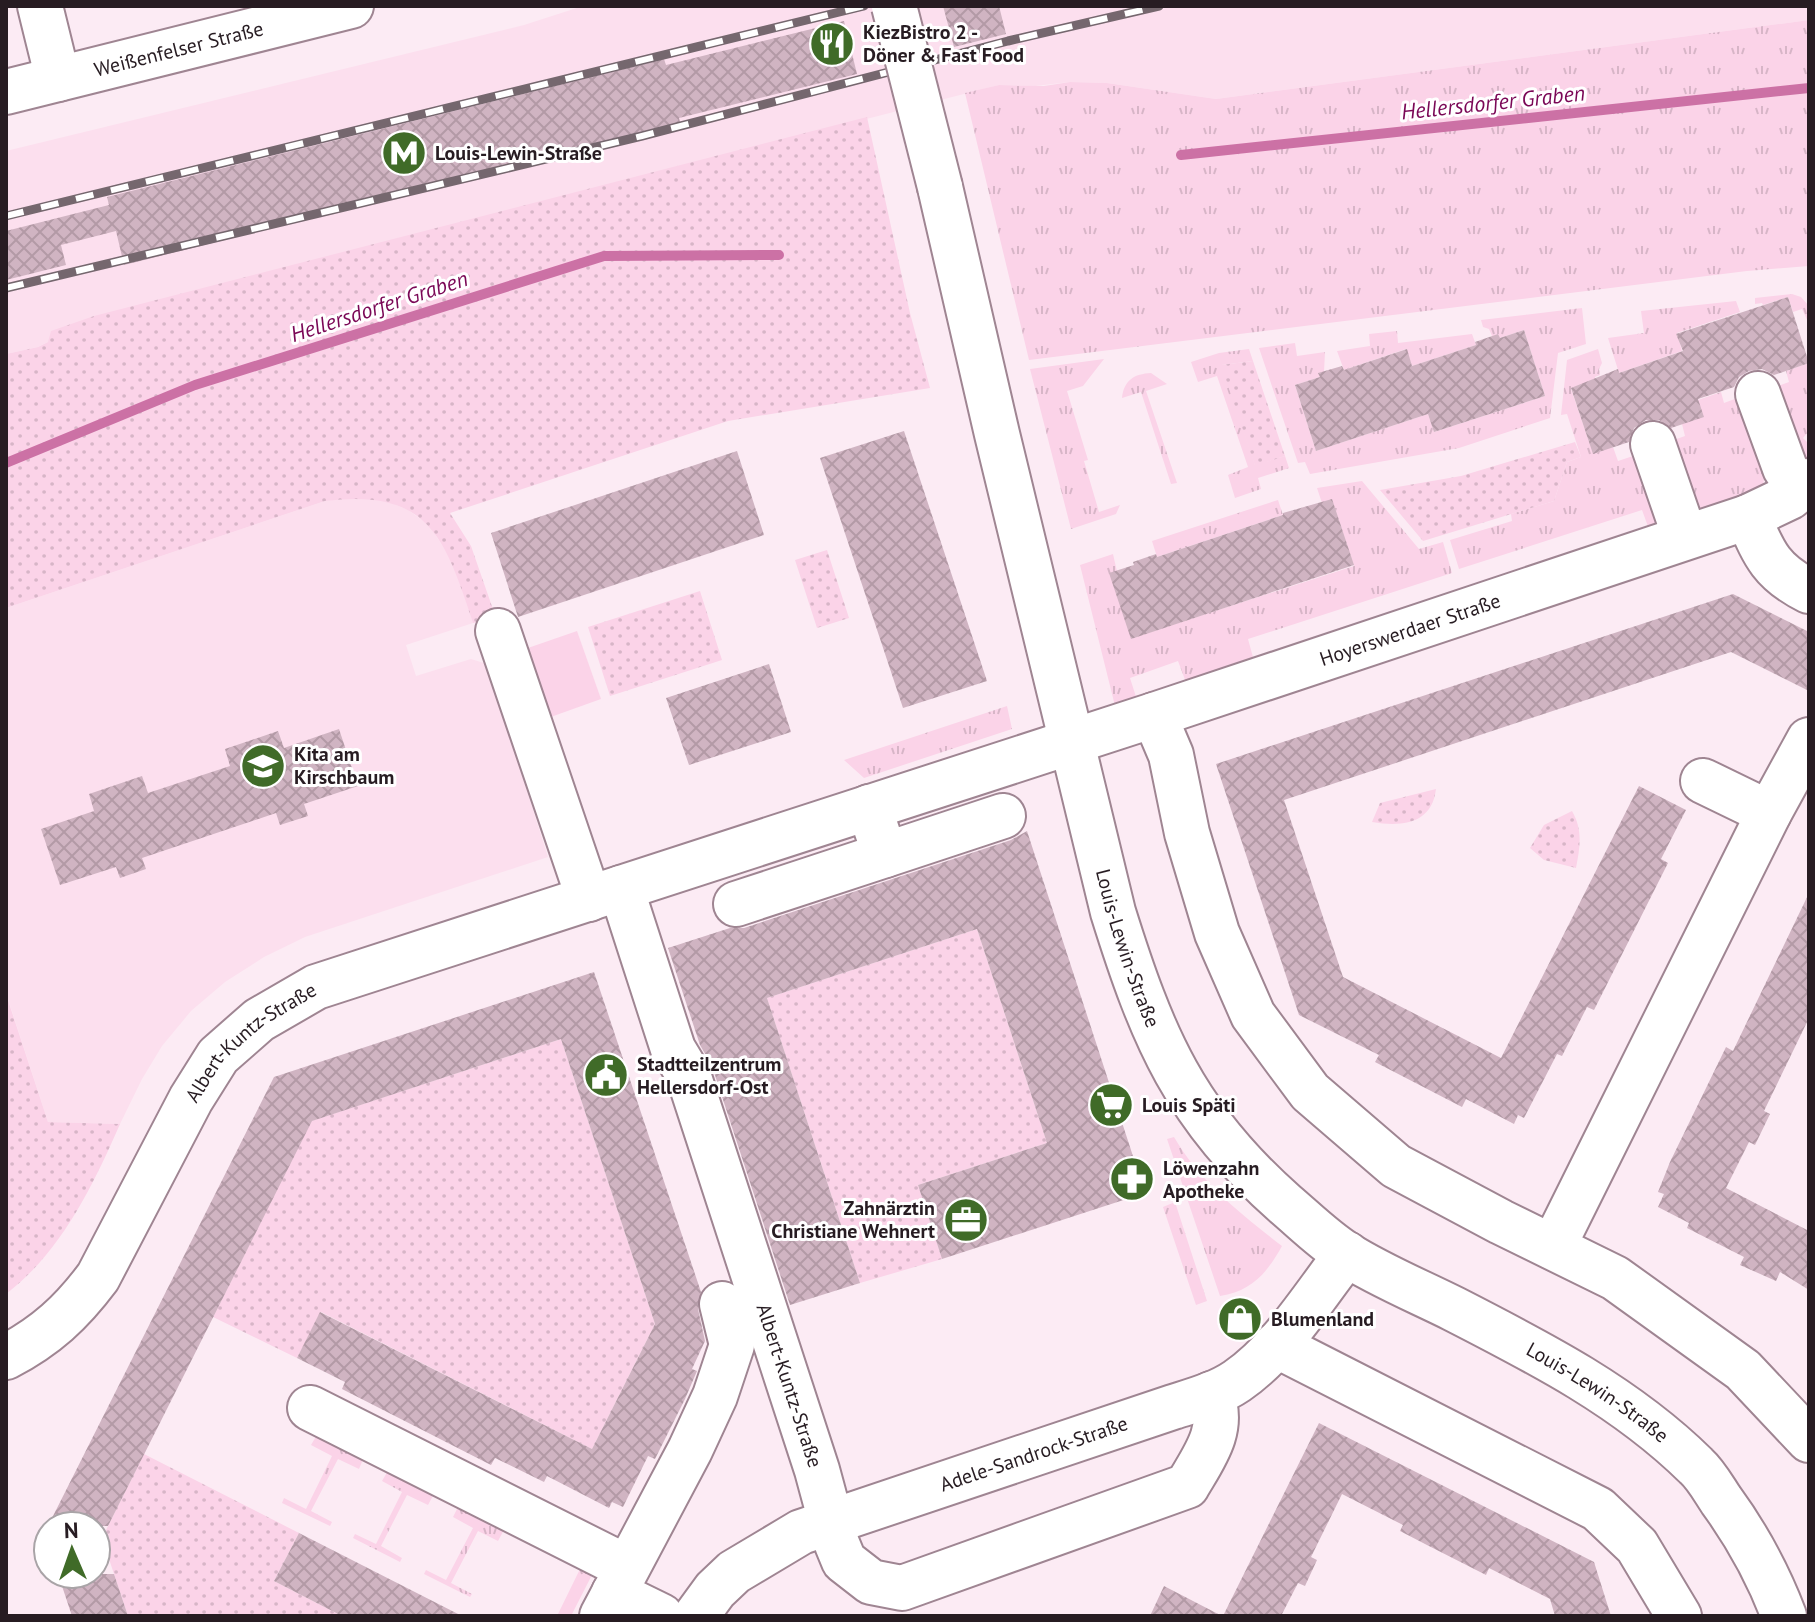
<svg xmlns="http://www.w3.org/2000/svg" width="1815" height="1622" font-family="'PT Sans',sans-serif">
	<style>
		.built { fill: #fcdfee }
		.grass { fill: url(#grass-tufts) }
		.park { fill: url(#park-dots) }
		.pitch { fill: #fbd3e8 }
		.lines { fill: none; stroke-linecap: round; stroke-linejoin: round }
		.stream { stroke: #cc71a5; stroke-width: 10 }
		.building { fill: url(#building-cross-hatch) }
		.minor-casing { stroke: #9f8592; stroke-width: 48 }
		.minor { stroke: #fff; stroke-width: 44 }
		.rail-casing { stroke: #75676e; stroke-width: 9 }
		.rail { stroke: #fff; stroke-width: 6; stroke-dasharray: 18; stroke-linecap: butt }
		.minor-bridge-casing { stroke: #9f8592; stroke-width: 48; stroke-linecap: butt }
		.minor-bridge { stroke: #fff; stroke-width: 44 }
		.labels { text-anchor: middle; stroke-width: 6; stroke-linejoin: round; paint-order: stroke }
		.poi-label { font-size: 20px; font-weight: bold; fill: #271c22; stroke: #fff; text-anchor: start }
		.street-label { font-size: 20px; fill: #271c22; stroke: #fff }
		.water-label { font-size: 22px; font-style: italic; fill: #7a0756; stroke: #fff }
	</style>
	<defs>
		<pattern id="grass-tufts" width="24" height="20" patternUnits="userSpaceOnUse" patternTransform="scale(2)"><rect width="24" height="20" fill="#fbd3e8"/><path d="M3 7l-1-3M5 7V3M7 7l1-3M15 17l-1-3M17 17v-4M19 17l1-3" fill="none" stroke="#d7b5c7"/></pattern>
		<pattern id="park-dots" width="8" height="8" patternUnits="userSpaceOnUse" patternTransform="scale(2)"><rect width="8" height="8" fill="#fbd3e8"/><path d="M2 2h.1M6 6h.1" fill="none" stroke="#d7b5c7" stroke-width="1.8" stroke-linecap="round"/></pattern>
		<pattern id="building-cross-hatch" width="8" height="8" patternUnits="userSpaceOnUse" patternTransform="scale(2)"><rect width="8" height="8" fill="#d0b4c2"/><path d="M0 0l8 8M0 8l8-8" fill="none" stroke="#b39aa6"/></pattern>
	</defs>
	<rect width="100%" height="100%" fill="#fcebf4"/>
	<!-- built -->
	<path class="built" d="M 583,6 L 1809,6 L 1809,20 L 1216,99 L 1107,83 L 1070,82 L 1035,86 L 999,85 L 395,240 L 48,342 L 38,347 L 6,354 L 6,151 L 524,25 Z
		M 354,497 L 387,501 L 408,510 L 429,525 L 453,562 L 473,623 L 406,645 L 416,676 L 471,659 L 487,664 L 548,857 L 305,937 L 264,957 L 225,982 L 191,1011 L 162,1046 L 142,1079 L 120,1124 L 48,1122 L 6,993 L 6,608 L 325,501 Z"/>
	<!-- grass -->
	<path class="grass" d="M 1809,20 L 1809,266 L 1747,271 L 1029,360 L 965,93 L 999,85 L 1044,86 L 1070,82 L 1107,83 L 1216,99 Z
		M 1792,294 L 1801,297 L 1809,306 L 1809,324 L 1802,309 L 1793,312 L 1788,297 L 1763,305 L 1762,303 L 1755,304 L 1755,298 Z
		M 1736,301 L 1740,312 L 1677,333 L 1682,351 L 1619,373 L 1608,338 L 1644,333 L 1641,311 Z
		M 1582,308 L 1586,344 L 1558,353 L 1550,418 L 1459,448 L 1310,474 L 1305,462 L 1298,463 L 1259,348 L 1295,343 L 1297,356 L 1325,352 L 1324,372 L 1319,374 L 1320,377 L 1295,385 L 1316,451 L 1428,414 L 1434,432 L 1545,396 L 1524,330 L 1500,338 L 1492,336 L 1489,329 L 1483,327 L 1481,320 Z
		M 1397,331 L 1398,343 L 1472,334 L 1476,345 L 1412,366 L 1406,349 L 1344,370 L 1337,351 L 1370,346 L 1369,334 Z
		M 1249,349 L 1253,361 L 1222,365 L 1255,465 L 1285,456 L 1289,468 L 1258,478 L 1261,489 L 1235,498 L 1228,475 L 1248,467 L 1217,376 L 1198,382 L 1191,362 L 1219,353 Z
		M 1598,349 L 1602,363 L 1599,369 L 1600,375 L 1595,377 L 1595,380 L 1571,389 L 1593,453 L 1613,447 L 1618,461 L 1639,454 L 1659,511 L 1657,530 L 1650,532 L 1642,510 L 1459,569 L 1450,540 L 1512,521 L 1511,514 L 1554,501 L 1567,462 L 1581,457 L 1567,414 L 1561,415 L 1567,360 Z
		M 1104,359 L 1083,386 L 1067,391 L 1088,460 L 1084,461 L 1099,512 L 1120,505 L 1116,514 L 1071,529 L 1030,369 Z
		M 1809,363 L 1809,431 L 1803,438 L 1809,444 L 1809,459 L 1794,455 L 1770,389 L 1789,382 L 1786,371 Z
		M 1151,373 L 1167,384 L 1146,391 L 1177,483 L 1171,484 L 1141,392 L 1122,398 C 1124,380 1134,374 1151,373 Z
		M 1721,392 L 1724,403 L 1740,397 L 1765,474 L 1761,496 L 1702,516 L 1665,443 L 1685,436 L 1682,424 L 1698,400 Z
		M 1362,481 L 1419,549 L 1443,542 L 1452,573 L 1248,639 L 1254,661 L 1187,685 L 1178,661 L 1130,678 L 1138,703 L 1116,710 L 1080,565 L 1113,554 L 1132,638 L 1354,566 L 1332,500 L 1322,503 L 1317,488 Z
		M 1278,500 L 1283,515 L 1157,557 L 1152,541 Z
		M 1007,706 L 1012,729 L 864,778 L 844,760 Z
		M 1174,1137 C 1200,1182 1242,1215 1282,1246 C 1267,1273 1252,1291 1220,1296 L 1167,1139 Z
		M 1175,1202 L 1207,1301 L 1196,1305 L 1163,1207 Z
		M 318,1433 L 364,1457 L 359,1469 L 338,1459 L 311,1511 L 332,1522 L 330,1526 L 282,1503 L 284,1498 L 306,1509 L 332,1456 L 311,1445 Z
		M 389,1469 L 435,1492 L 428,1505 L 407,1495 L 381,1546 L 402,1558 L 400,1562 L 353,1538 L 355,1534 L 376,1544 L 402,1492 L 382,1481 Z
		M 459,1505 L 505,1528 L 498,1541 L 478,1531 L 451,1583 L 472,1594 L 470,1597 L 424,1574 L 426,1570 L 446,1580 L 473,1528 L 453,1517 Z
		M 581,1567 L 595,1569 L 571,1616 L 557,1616 Z"/>
	<!-- park -->
	<path class="park" d="M 867,117 L 910,313 L 930,388 L 728,421 L 450,513 L 471,546 L 496,618 L 473,623 C 445,538 429,488 325,501 L 6,608 L 6,354 L 38,347 L 48,342 L 51,331 L 94,316 Z
		M 1253,361 L 1285,456 L 1255,466 L 1221,365 Z
		M 1575,442 L 1581,457 L 1567,462 L 1554,501 L 1423,541 L 1380,490 L 1461,476 Z
		M 827,550 L 849,618 L 817,628 L 795,560 Z
		M 700,591 L 722,660 L 610,696 L 588,627 Z
		M 1436,789 C 1432,824 1402,827 1372,822 L 1380,803 Z
		M 1572,811 C 1583,830 1580,847 1576,868 L 1544,860 L 1530,848 L 1544,825 Z
		M 977,929 L 1047,1143 L 918,1185 L 942,1259 L 860,1283 L 767,998 Z
		M 6,994 L 48,1122 L 120,1124 C 93,1186 61,1252 6,1294 Z
		M 561,1039 L 655,1324 L 592,1449 L 321,1312 L 297,1358 L 213,1317 L 311,1121 Z
		M 144,1454 L 299,1533 L 274,1581 L 342,1616 L 128,1616 L 102,1538 Z"/>
	<!-- pitch -->
	<path class="pitch" d="M 577,631 L 601,699 L 548,718 L 525,649 Z"/>
	<g class="lines">
		<!-- stream -->
		<path class="stream" d="M 1181,155 L 1809,88
			M 6,463 L 195,385 L 604,256 L 779,255"/>
	</g>
	<!-- building -->
	<path class="building" d="M 943,6 L 999,6 L 1006,34 L 954,47 Z
		M 844,21 L 857,74 L 679,118 L 681,126 L 124,265 L 116,231 L 61,245 L 66,265 L 6,280 L 6,231 L 109,205 L 107,197 L 664,59 L 666,65 Z
		M 1788,297 L 1809,363 L 1774,375 L 1762,369 L 1749,371 L 1739,377 L 1734,387 L 1698,399 L 1704,417 L 1671,428 L 1659,420 L 1646,420 L 1634,428 L 1629,442 L 1593,454 L 1571,388 L 1618,369 L 1619,373 L 1683,351 L 1676,334 Z
		M 1524,330 L 1545,396 L 1434,432 L 1428,414 L 1316,451 L 1295,385 L 1320,377 L 1318,373 L 1342,366 L 1344,370 L 1407,349 L 1412,366 L 1476,345 L 1475,342 L 1498,334 L 1500,338 Z
		M 904,431 L 987,681 L 903,708 L 820,458 Z
		M 737,451 L 764,535 L 518,617 L 491,533 Z
		M 1332,499 L 1354,565 L 1131,639 L 1109,573 L 1134,565 L 1133,562 L 1156,554 L 1157,557 L 1283,515 L 1283,513 Z
		M 1733,594 L 1809,632 L 1809,691 L 1731,652 L 1284,800 L 1343,977 L 1501,1058 L 1639,786 L 1686,810 L 1661,859 L 1668,863 L 1594,1010 L 1587,1007 L 1562,1056 L 1557,1054 L 1524,1118 L 1518,1115 L 1514,1124 L 1466,1099 L 1462,1107 L 1375,1062 L 1379,1055 L 1299,1015 L 1216,764 Z
		M 769,664 L 791,732 L 689,765 L 666,698 Z
		M 339,729 L 358,786 L 304,804 L 308,816 L 280,825 L 276,813 L 142,858 L 146,869 L 120,878 L 116,867 L 60,885 L 41,829 L 94,811 L 89,794 L 142,776 L 148,793 L 230,766 L 225,749 L 278,731 L 284,748 Z
		M 1027,831 L 1145,1193 L 942,1259 L 918,1185 L 1047,1143 L 977,929 L 767,998 L 860,1283 L 790,1305 L 712,1066 L 700,1045 L 668,948 L 730,928 L 744,928 L 1011,840 Z
		M 1809,893 L 1809,1018 L 1764,1111 L 1770,1114 L 1755,1145 L 1749,1142 L 1726,1188 L 1809,1231 L 1809,1290 L 1780,1272 L 1776,1281 L 1740,1265 L 1744,1257 L 1687,1228 L 1689,1223 L 1658,1207 L 1664,1194 L 1658,1192 L 1670,1162 L 1726,1047 L 1733,1051 Z
		M 594,972 L 701,1292 L 698,1309 L 705,1341 L 692,1369 L 697,1371 L 685,1399 L 655,1459 L 648,1456 L 623,1507 L 612,1502 L 609,1508 L 547,1476 L 544,1482 L 495,1458 L 491,1465 L 342,1389 L 345,1382 L 297,1358 L 320,1312 L 592,1449 L 655,1324 L 561,1039 L 312,1121 L 108,1526 L 48,1526 L 274,1077 Z
		M 1319,1423 L 1594,1562 L 1611,1616 L 1555,1616 L 1550,1599 L 1489,1568 L 1486,1575 L 1425,1544 L 1400,1531 L 1403,1525 L 1342,1494 L 1311,1557 L 1317,1560 L 1305,1586 L 1298,1583 L 1281,1616 L 1223,1616 Z
		M 299,1533 L 462,1616 L 342,1616 L 274,1581 Z
		M 58,1574 L 114,1574 L 128,1616 L 72,1616 Z
		M 1164,1586 L 1222,1616 L 1150,1616 Z"/>
	<g class="lines">
		<!-- minor casing -->
		<g class="minor-casing">
			<g id="minor">
				<path d="M 40,6 L 58,79"/>
				<path id="s1" d="M 6,92 L 351,6"/>
				<path id="s2" d="M 940,187 L 997,434 L 1113,912 C 1152,1037 1185,1116 1285,1204 C 1305,1221 1324,1240 1346,1254 C 1379,1275 1418,1291 1454,1309 C 1540,1353 1626,1397 1696,1466 C 1706,1475 1713,1488 1721,1500 C 1748,1537 1768,1574 1784,1616"/>
				<path d="M 1758,394 L 1785,468 L 1799,490"/>
				<path d="M 1653,444 L 1685,537"/>
				<path d="M 1748,517 C 1764,554 1771,572 1809,591"/>
				<path d="M 498,631 L 589,899"/>
				<path d="M 1154,715 L 1171,755 L 1187,833 L 1217,933 L 1253,1015 L 1310,1092 L 1396,1166 L 1501,1222 L 1615,1278 L 1743,1370 L 1809,1440"/>
				<path d="M 1703,781 L 1769,813"/>
				<path d="M 869,807 L 885,855 L 1003,816"/>
				<path id="s3" d="M 621,888 L 673,1049 L 688,1074 L 817,1470 L 837,1544 L 844,1561 L 871,1582 L 902,1588 L 1187,1486 C 1204,1457 1226,1429 1211,1394"/>
				<path d="M 736,904 L 885,855"/>
				<path d="M 1553,1247 L 1769,813 L 1809,740"/>
				<path d="M 1276,1345 L 1598,1509 L 1637,1546 L 1679,1616"/>
				<path id="s4" d="M 6,1357 C 46,1336 71,1313 98,1277 L 191,1099 L 218,1056 L 259,1020 L 316,987 L 1154,715 L 1748,517 L 1790,497 L 1809,481"/>
				<path d="M 310,1408 L 626,1567"/>
				<path d="M 614,1593 L 661,1616"/>
				<path d="M 602,1616 L 690,1450 L 715,1396 L 732,1345 L 722,1304"/>
				<path id="s5" d="M 696,1616 L 715,1590 L 734,1572 L 801,1532 L 1173,1407 C 1195,1400 1218,1394 1237,1381 C 1282,1350 1313,1297 1347,1254"/>
			</g>
		</g>
		<!-- minor -->
		<use href="#minor" class="minor"/>
		<!-- rail casing -->
		<g class="rail-casing">
			<path id="rail" d="M 6,216 L 864,6
				M 6,288 L 642,136 L 1008,41 L 1159,6"/>
		</g>
		<!-- rail -->
		<use href="#rail" class="rail"/>
		<!-- minor-bridge casing -->
		<g class="minor-bridge-casing">
			<path id="minor-bridge" d="M 894,6 L 940,187"/>
		</g>
		<!-- minor-bridge -->
		<use href="#minor-bridge" class="minor-bridge"/>
	</g>
	<!-- icons -->
	<defs>
		<g id="restaurant-disc" transform="scale(2.3)"><circle r="9.5" fill="#406b28" stroke="#fff"/><path d="M-5-6h1v4h1v-4h1v4h1v-4h1v5L-1.5 .5V6h-2V.5L-5-1ZM5-6V6H3V1.5H1.5Q1.5-4 5-6Z" fill="#fff"/></g>
		<g id="metro-disc" transform="scale(2.3)"><circle r="9.5" fill="#406b28" stroke="#fff"/><path d="M-5.5 5V-5H-3L0 0L3-5H5.5V5H3V-.5L0 4L-3-.5V5Z" fill="#fff"/></g>
		<g id="school-disc" transform="scale(2.3)"><circle r="9.5" fill="#406b28" stroke="#fff"/><path d="M0-5L7-2L0 1L-7-2ZM-4 1L0 2.5L4 1V4Q0 6-4 4Z" fill="#fff"/></g>
		<g id="civic-disc" transform="scale(2.3)"><circle r="9.5" fill="#406b28" stroke="#fff"/><path d="M-.6-6.5H3V-4.5H.6V-3L4-1V1h2V6H-6V1h2V-1L-.6-3ZM-1.2 2.5V6h2.4V2.5Z" fill="#fff"/></g>
		<g id="supermarket-disc" transform="scale(2.3)"><circle r="9.5" fill="#406b28" stroke="#fff"/><path d="M-6-5.5h2.5l.6 2H6L4.5 2H-2.5L-4.4-4H-6ZM-1.5 3.2a1.3 1.3 0 1 0 .1 0ZM3 3.2a1.3 1.3 0 1 0 .1 0Z" fill="#fff"/></g>
		<g id="pharmacy-disc" transform="scale(2.3)"><circle r="9.5" fill="#406b28" stroke="#fff"/><path d="M-2-6h4v4h4v4h-4v4h-4v-4h-4v-4h4Z" fill="#fff"/></g>
		<g id="office-disc" transform="scale(2.3)"><circle r="9.5" fill="#406b28" stroke="#fff"/><path d="M-6-3h4V-5.5h4V-3h4V5H-6ZM-1-4.5V-3h2v-1.5ZM-6 0V1H6V0Z" fill="#fff"/></g>
		<g id="shop-disc" transform="scale(2.3)"><circle r="9.5" fill="#406b28" stroke="#fff"/><path d="M-5-2.5h2.3a2.7 3.5 0 0 1 5.4 0H5L5.5 6h-11ZM-1.5-2.5h3a1.5 2.3 0 0 0-3 0Z" fill="#fff"/></g>
	</defs>
	<g fill-rule="evenodd">
		<use href="#restaurant-disc" x="832" y="44"/>
		<use href="#metro-disc" x="404" y="153"/>
		<use href="#school-disc" x="263" y="766"/>
		<use href="#civic-disc" x="606" y="1075"/>
		<use href="#supermarket-disc" x="1111" y="1105"/>
		<use href="#pharmacy-disc" x="1132" y="1179"/>
		<use href="#office-disc" x="966" y="1220"/>
		<use href="#shop-disc" x="1240" y="1319"/>
	</g>
	<g class="labels">
		<!-- poi labels -->
		<g class="poi-label">
			<text x="863" y="39">KiezBistro 2 -<tspan x="863" dy="23">Döner &amp; Fast Food</tspan></text>
			<text x="435" y="160">Louis-Lewin-Straße</text>
			<text x="294" y="761">Kita am<tspan x="294" dy="23">Kirschbaum</tspan></text>
			<text x="637" y="1071">Stadtteilzentrum<tspan x="637" dy="23">Hellersdorf-Ost</tspan></text>
			<text x="1142" y="1112">Louis Späti</text>
			<text x="1163" y="1175">Löwenzahn<tspan x="1163" dy="23">Apotheke</tspan></text>
			<text x="935" y="1215" text-anchor="end">Zahnärztin<tspan x="935" dy="23">Christiane Wehnert</tspan></text>
			<text x="1271" y="1326">Blumenland</text>
		</g>
		<!-- street labels -->
		<g class="street-label">
			<text dy="7" stroke="none"><textPath href="#s1" startOffset="178">Weißenfelser Straße</textPath></text>
			<text dy="7" stroke="none"><textPath href="#s4" startOffset="1646">Hoyerswerdaer Straße</textPath></text>
			<text dy="7" stroke="none"><textPath href="#s2" startOffset="784">Louis-Lewin-Straße</textPath></text>
			<text dy="7" stroke="none"><textPath href="#s4" startOffset="408">Albert-Kuntz-Straße</textPath></text>
			<text dy="7" stroke="none"><textPath href="#s3" startOffset="526">Albert-Kuntz-Straße</textPath></text>
			<text dy="7" stroke="none"><textPath href="#s2" startOffset="1456">Louis-Lewin-Straße</textPath></text>
			<text dy="7" stroke="none"><textPath href="#s5" startOffset="382">Adele-Sandrock-Straße</textPath></text>
		</g>
		<!-- water labels -->
		<g class="water-label">
			<text transform="translate(1493 102) rotate(-6)" y="8">Hellersdorfer Graben</text>
			<text transform="translate(379 306) rotate(-18)" y="8">Hellersdorfer Graben</text>
		</g>
	</g>
	<!-- border -->
	<rect width="1815" height="1622" fill="none" stroke="#271c22" stroke-width="16"/>
	<!-- north arrow -->
	<g transform="translate(72 1550) rotate(358)"><circle r="38" fill="#ffffff" stroke="#a9a4a7" stroke-width="2"/>
	<path d="M0-6L14 30L0 20L-14 30Z" fill="#406b28"/>
	<text y="-12" font-size="22" font-weight="bold" text-anchor="middle" fill="#271c22">N</text>
	</g>
</svg>
